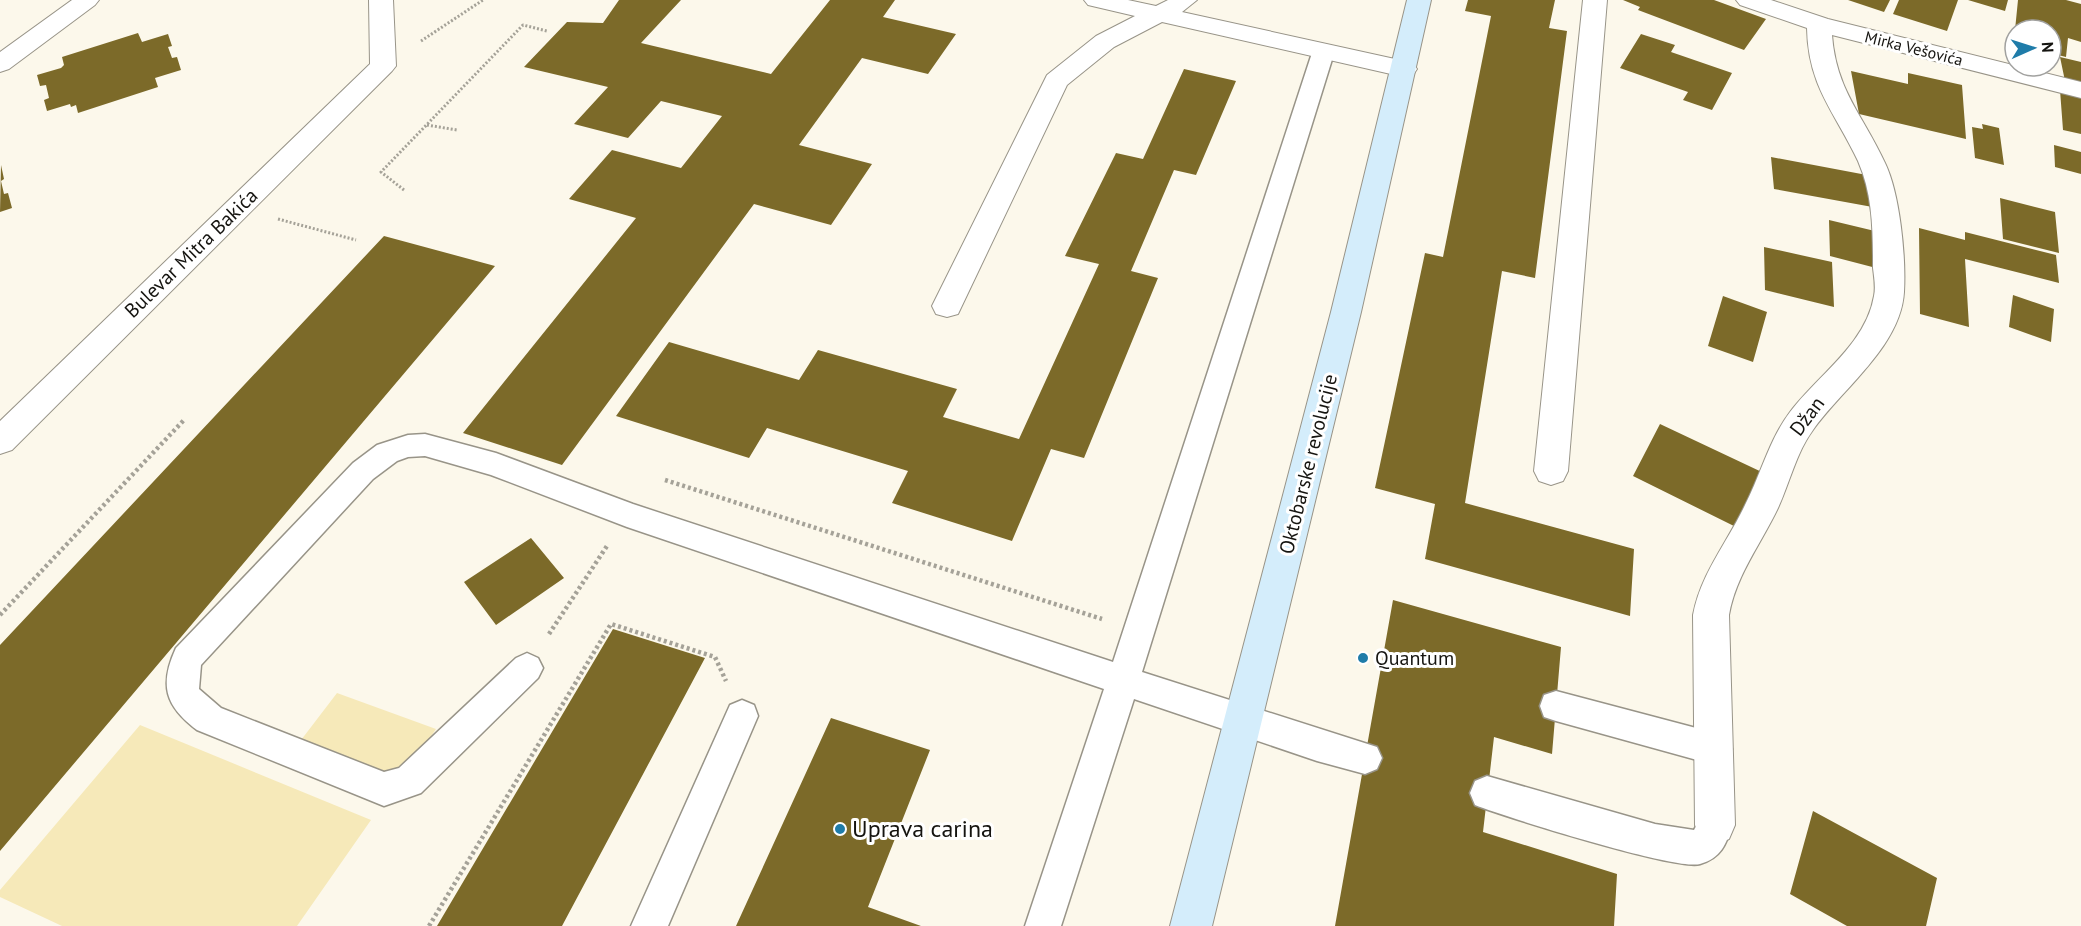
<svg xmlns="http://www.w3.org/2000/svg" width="2081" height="926" font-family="'PT Sans',sans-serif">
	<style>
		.green { fill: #f6e9b9 }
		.building { fill: #7c6a29 }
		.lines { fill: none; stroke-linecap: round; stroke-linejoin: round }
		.lane-casing { stroke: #989488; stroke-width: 3 }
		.street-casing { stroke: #989488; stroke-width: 2 }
		.secondary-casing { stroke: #989488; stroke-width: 2 }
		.path-far1 { stroke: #a5a298; stroke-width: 3; stroke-dasharray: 2 2; stroke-linecap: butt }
		.path { stroke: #a5a298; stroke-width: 4.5; stroke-dasharray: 3 3; stroke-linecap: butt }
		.lane { fill: #fff; fill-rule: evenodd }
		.street { fill: #fff; fill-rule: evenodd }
		.secondary { fill: #d4edfb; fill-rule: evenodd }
		.poi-dot { fill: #1f7ca9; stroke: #fff; stroke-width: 2 }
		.labels { text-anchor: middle; stroke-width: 6; stroke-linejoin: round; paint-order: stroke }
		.far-street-label { font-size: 16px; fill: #151410; stroke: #fff }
		.street-label { font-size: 20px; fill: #151410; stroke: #fff }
		.poi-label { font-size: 20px; fill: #151410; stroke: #fff; text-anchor: start }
		.near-poi-label { font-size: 24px; fill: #151410; stroke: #fff; text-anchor: start }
	</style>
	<rect width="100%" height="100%" fill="#fcf8eb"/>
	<!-- green -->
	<path class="green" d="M 337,693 L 436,729 L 385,805 L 282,765 Z
		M 140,725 L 371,820 L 297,926 L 62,926 L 0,897 L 0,890 Z"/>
	<!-- building -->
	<path class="building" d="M 619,0 L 681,0 L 641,43 L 771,74 L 830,0 L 895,0 L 883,17 L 956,34 L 928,74 L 862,58 L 799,145 L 872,164 L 831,225 L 754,204 L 562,465 L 463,433 L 636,218 L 569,199 L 612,150 L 681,168 L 722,116 L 661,101 L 628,138 L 574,124 L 608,87 L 524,67 L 567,22 L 603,23 Z
		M 1468,0 L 1555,0 L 1549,28 L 1567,31 L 1535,278 L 1502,271 L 1465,503 L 1634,549 L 1630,616 L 1425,559 L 1435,504 L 1375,488 L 1425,253 L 1443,257 L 1491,16 L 1465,11 Z
		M 1623,0 L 1714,0 L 1766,19 L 1744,50 L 1638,10 L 1640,7 Z
		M 1848,0 L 1890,0 L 1884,12 Z
		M 1899,0 L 1958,0 L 1947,31 L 1893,14 Z
		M 1968,0 L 2008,0 L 2005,11 Z
		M 2018,0 L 2066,0 L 2081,4 L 2081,42 L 2068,38 L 2066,57 L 2058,55 L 2058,59 L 2051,57 L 2051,30 L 2015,30 Z
		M 138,33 L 142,42 L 168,34 L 172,46 L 168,47 L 172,58 L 177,57 L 181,70 L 155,78 L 158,87 L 78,113 L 76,105 L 71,107 L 70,104 L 47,111 L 44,100 L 49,98 L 46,85 L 40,86 L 37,75 L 61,68 L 64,65 L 62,57 Z
		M 1641,34 L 1675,45 L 1671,52 L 1732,73 L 1712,110 L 1683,100 L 1688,92 L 1620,68 Z
		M 2060,57 L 2081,62 L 2081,84 L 2065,81 Z
		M 1184,69 L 1236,81 L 1196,175 L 1174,170 L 1131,271 L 1158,278 L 1084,458 L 1051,449 L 1012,541 L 892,503 L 908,471 L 767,428 L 749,458 L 616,416 L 669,342 L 799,380 L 818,350 L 957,389 L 943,417 L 1019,439 L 1099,264 L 1065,256 L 1116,153 L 1143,159 Z
		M 1851,71 L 1908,84 L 1908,73 L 1962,85 L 1966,139 L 1859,114 Z
		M 2060,90 L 2081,95 L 2081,134 L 2063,130 Z
		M 1982,124 L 1999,128 L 2004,165 L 1975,158 L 1972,127 L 1983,129 Z
		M 2054,145 L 2081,152 L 2081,174 L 2055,167 Z
		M 1771,157 L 1872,176 L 1878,208 L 1774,189 Z
		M 1,165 L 4,179 L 1,181 L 4,194 L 8,193 L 12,208 L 0,212 Z
		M 2000,198 L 2055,212 L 2059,253 L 2003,239 Z
		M 1829,220 L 1879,232 L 1880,269 L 1830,256 Z
		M 1919,228 L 1965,240 L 1965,232 L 2056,255 L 2059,283 L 1965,259 L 1969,327 L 1920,314 Z
		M 384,236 L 495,266 L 0,851 L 0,645 Z
		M 1764,247 L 1832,262 L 1834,307 L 1765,290 Z
		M 2013,295 L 2054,309 L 2051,342 L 2009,327 Z
		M 1723,296 L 1767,312 L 1753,362 L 1708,346 Z
		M 1660,424 L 1766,474 L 1742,530 L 1633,476 Z
		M 531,538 L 564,578 L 496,625 L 464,582 Z
		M 1393,600 L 1561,647 L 1552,754 L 1494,737 L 1483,832 L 1617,874 L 1614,926 L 1335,926 Z
		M 613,629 L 705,658 L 562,926 L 437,926 Z
		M 831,718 L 930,750 L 868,907 L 921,926 L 736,926 Z
		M 1813,811 L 1937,878 L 1926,926 L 1847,926 L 1790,894 Z"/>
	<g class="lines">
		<!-- lane casing -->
		<g class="lane-casing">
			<path id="lane" d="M 1323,46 L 1331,48 L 1334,53 L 1142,672 L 1377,747 L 1382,758 L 1377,769 L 1365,774 L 1317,761 L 1134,699 L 1061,926 L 1025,926 L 1104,689 L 627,527 L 491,475 L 425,456 L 408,457 L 397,461 L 373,479 L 201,665 L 199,689 L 221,708 L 384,772 L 399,768 L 516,658 L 527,653 L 538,658 L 543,668 L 538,678 L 421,793 L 384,806 L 197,730 C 165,706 159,685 176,648 L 353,463 L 377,445 L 408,435 L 425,434 L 496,453 L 633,504 L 1113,662 L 1312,53 L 1315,48 Z
				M 1556,691 L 1715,733 L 1727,738 L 1732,749 L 1727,760 L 1715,765 L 1556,721 L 1544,717 L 1540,706 L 1544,695 Z
				M 742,700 L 754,705 L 758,716 L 668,926 L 631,926 L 730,705 Z
				M 1487,776 L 1655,824 L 1694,830 L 1703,813 L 1715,808 L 1727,813 L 1732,825 C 1726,845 1721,858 1700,864 C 1678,871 1505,817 1475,805 L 1470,793 L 1475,781 Z"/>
		</g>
		<!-- street casing -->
		<g class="street-casing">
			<path id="street" d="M 72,0 L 99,0 L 95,5 L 9,69 L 0,72 L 0,52 Z
				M 369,0 L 393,0 L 396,66 L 392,71 L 12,450 L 0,454 L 0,421 L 370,64 Z
				M 1084,0 L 1128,0 L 1156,6 L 1168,0 L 1197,0 L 1182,12 L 1404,61 L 1413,63 L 1417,69 L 1413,75 L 1404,77 L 1162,22 L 1114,47 L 1067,85 L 958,314 L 947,317 L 936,314 L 932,306 L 1047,75 L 1096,36 L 1135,16 L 1088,5 Z
				M 1583,0 L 1607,0 L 1568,471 L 1563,481 L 1551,485 L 1539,481 L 1534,471 Z
				M 1736,0 L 1771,0 L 1828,19 L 2081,82 L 2081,98 L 1832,35 C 1836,90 1863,115 1885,163 C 1900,194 1906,257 1904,292 C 1901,346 1842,389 1813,430 C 1796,453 1790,482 1778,508 C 1761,544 1736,575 1729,615 L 1735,825 L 1729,839 L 1715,845 L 1701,839 L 1695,825 L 1693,615 C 1701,573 1727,543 1745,505 C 1761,474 1769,440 1790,412 C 1818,375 1866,344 1874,296 C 1876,287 1874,277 1873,268 C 1873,232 1873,195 1858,161 C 1835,112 1808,87 1807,28 L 1740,5 Z"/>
		</g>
		<!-- secondary casing -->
		<g class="secondary-casing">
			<path id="secondary" d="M 1407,0 L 1431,0 L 1361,312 L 1212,926 L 1170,926 L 1331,312 Z"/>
		</g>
		<!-- path-far1 -->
		<path class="path-far1" d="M 421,41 L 483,0
			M 427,125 L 457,130
			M 404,190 L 381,172 L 523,25 L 547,31
			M 278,219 L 356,240"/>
		<!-- path -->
		<path class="path" d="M 665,480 L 1102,619
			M 0,615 L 184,420
			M 549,634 L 607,546
			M 429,926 L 611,624 L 715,657 L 726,681"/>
		<!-- lane -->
		<use href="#lane" class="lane"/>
		<!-- street -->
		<use href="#street" class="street"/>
		<!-- secondary -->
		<use href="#secondary" class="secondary"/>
	</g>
	<!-- markers -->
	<g class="poi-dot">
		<circle cx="1363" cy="658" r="6"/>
		<circle cx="840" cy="829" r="6"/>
	</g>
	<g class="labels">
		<!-- far-street labels -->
		<g class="far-street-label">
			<text transform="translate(1914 48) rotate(14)" y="6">Mirka Vešovića</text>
		</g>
		<!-- street labels -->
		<g class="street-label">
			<text transform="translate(191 253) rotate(-44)" y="7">Bulevar Mitra Bakića</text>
			<text transform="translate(1807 416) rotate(-53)" y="7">Džan</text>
			<text transform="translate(1308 464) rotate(-76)" y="7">Oktobarske revolucije</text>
		</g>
		<!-- poi labels -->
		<g class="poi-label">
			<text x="1375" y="665">Quantum</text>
		</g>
		<!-- near-poi labels -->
		<g class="near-poi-label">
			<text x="852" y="837">Uprava carina</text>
		</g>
	</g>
	<!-- north arrow -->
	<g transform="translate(2033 48) rotate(87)"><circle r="28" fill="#ffffff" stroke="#a1a19f" stroke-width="1.5"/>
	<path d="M0-4.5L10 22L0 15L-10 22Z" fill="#1f7ca9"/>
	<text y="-9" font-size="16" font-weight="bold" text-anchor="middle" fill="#151410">N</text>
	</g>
</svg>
